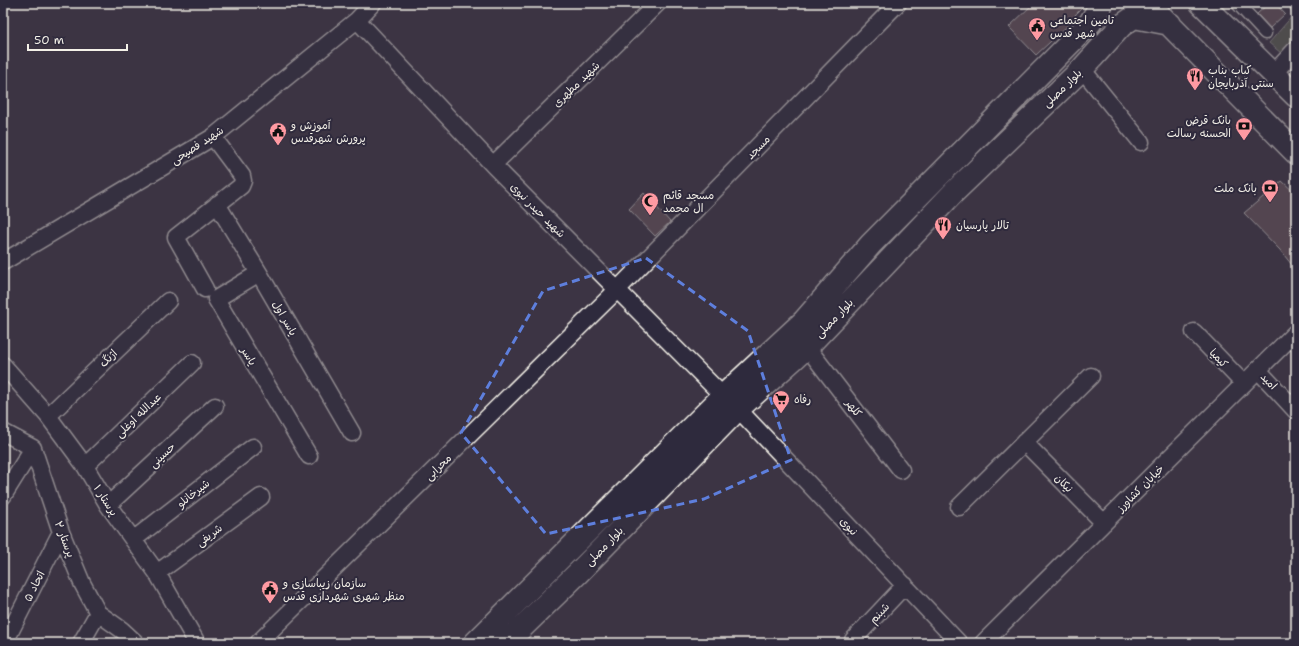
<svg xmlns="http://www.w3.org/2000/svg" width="1299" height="646" font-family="'Shantell Sans','Playpen Sans Arabic',sans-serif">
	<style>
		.green { fill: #656759; stroke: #acaca0 }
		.building { fill: #705a60; stroke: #f4f1e8 }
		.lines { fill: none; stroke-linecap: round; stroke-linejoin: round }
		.pedestrian-casing { stroke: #f4f1e8; stroke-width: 15 }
		.minor-casing { stroke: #f4f1e8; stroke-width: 19 }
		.secondary-casing { stroke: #f4f1e8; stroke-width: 25 }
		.pedestrian { stroke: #2f2a3d; stroke-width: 12 }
		.minor { stroke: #2f2a3d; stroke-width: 16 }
		.secondary { stroke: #2f2a3d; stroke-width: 22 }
		.marked { fill: none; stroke: #5e7fdd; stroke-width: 3; stroke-dasharray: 8 5; stroke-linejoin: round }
		.labels { text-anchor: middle; stroke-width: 4; stroke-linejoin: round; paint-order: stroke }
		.poi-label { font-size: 11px; fill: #f4f1e8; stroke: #2f2a3d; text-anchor: start }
		.street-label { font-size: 11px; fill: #f4f1e8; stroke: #2f2a3d }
	</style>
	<rect width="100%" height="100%" fill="#3c3444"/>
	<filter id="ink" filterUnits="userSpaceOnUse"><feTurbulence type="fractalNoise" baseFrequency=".025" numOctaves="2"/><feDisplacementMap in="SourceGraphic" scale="8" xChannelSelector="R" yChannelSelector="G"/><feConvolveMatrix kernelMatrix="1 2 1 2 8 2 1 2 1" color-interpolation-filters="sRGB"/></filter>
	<g filter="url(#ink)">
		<!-- green -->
		<path class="green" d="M 1284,3 L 1296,3 L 1296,40 L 1281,53 L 1269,43 L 1294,14 Z"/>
		<!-- building -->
		<path class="building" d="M 1034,3 L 1087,3 L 1075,15 L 1077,17 L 1036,55 L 1009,27 Z
			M 1269,3 L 1275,3 L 1285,14 L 1270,28 L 1257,14 Z
			M 1282,181 L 1296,194 L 1296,270 L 1280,250 L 1244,213 Z
			M 644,193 L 670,222 L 655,236 L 629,209 Z"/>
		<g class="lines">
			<!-- pedestrian casing -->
			<g class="pedestrian-casing">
				<path id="pedestrian" d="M 1237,3 L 1265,33"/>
			</g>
			<!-- minor casing -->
			<g class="minor-casing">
				<path id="minor" d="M 357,20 L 493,165 L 723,396
					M 1082,69 L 1141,142
					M 1274,73 L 1296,49
					M 493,165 L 658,3
					M 217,204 L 259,273 L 352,433
					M 3,262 L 213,137 L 357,20 L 373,3
					M 259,273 L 216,299 L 309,456
					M 205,289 L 176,237 L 241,186 L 243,181 L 242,176 L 213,137
					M 1194,332 L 1244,384
					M 807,347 L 901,470
					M 3,365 L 48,416 L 85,466 L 108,505 L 157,573 L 197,643
					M 1258,370 L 1296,411
					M 738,409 L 959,643
					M 48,416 L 168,301
					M 3,432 L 33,448 L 61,532 L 82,583 L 98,613 L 122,630 L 136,643
					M 1024,442 L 1104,523
					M 85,466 L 192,363
					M 3,496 L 33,448
					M 108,505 L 215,406
					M 959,507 L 1091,376
					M 133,540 L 253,447
					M 157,573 L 261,497
					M 6,640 L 61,532
					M 853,640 L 905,585
					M 81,643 L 98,613
					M 258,643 L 617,290 L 898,3
					M 983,643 L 1296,332"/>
			</g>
			<!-- secondary casing -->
			<g class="secondary-casing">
				<path id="secondary" d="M 1148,3 L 1296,153
					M 1201,3 L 1296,96
					M 475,643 L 723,396 L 804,321 L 871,244 L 1090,23 L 1102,3
					M 506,643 L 578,573 L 738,409 L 807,347 L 954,192 L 1082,69 L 1121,26 L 1134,17 L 1170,24"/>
			</g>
			<!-- pedestrian -->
			<use href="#pedestrian" class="pedestrian"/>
			<!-- minor -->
			<use href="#minor" class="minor"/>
			<!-- secondary -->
			<use href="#secondary" class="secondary"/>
		</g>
	</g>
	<!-- marked area -->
	<path d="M0 0H1299V646H0ZM 646,258 L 748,331 L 791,460 L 704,499 L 546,534 L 461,433 L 543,291 Z" fill="#3c3444" fill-opacity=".55" fill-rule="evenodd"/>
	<path class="marked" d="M 646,258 L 748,331 L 791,460 L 704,499 L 546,534 L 461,433 L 543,291 Z"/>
	<!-- icons -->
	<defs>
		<g id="civic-pin" transform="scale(0.9)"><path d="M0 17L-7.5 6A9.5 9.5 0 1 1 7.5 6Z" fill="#ff9aa2" stroke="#2f2a3d"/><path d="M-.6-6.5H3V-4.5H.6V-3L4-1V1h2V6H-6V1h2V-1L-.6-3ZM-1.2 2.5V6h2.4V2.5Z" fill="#111"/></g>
		<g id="restaurant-pin" transform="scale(0.9)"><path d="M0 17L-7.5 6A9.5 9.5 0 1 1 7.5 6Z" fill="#ff9aa2" stroke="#2f2a3d"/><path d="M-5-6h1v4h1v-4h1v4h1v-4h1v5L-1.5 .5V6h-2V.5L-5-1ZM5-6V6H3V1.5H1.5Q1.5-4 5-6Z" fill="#111"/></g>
		<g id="bank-pin" transform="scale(0.9)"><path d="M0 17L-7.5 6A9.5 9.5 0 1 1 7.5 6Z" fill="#ff9aa2" stroke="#2f2a3d"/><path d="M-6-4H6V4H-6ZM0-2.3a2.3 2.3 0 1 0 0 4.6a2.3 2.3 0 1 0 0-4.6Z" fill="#111"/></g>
		<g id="mosque-pin" transform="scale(0.9)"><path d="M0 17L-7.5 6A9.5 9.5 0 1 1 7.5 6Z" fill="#ff9aa2" stroke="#2f2a3d"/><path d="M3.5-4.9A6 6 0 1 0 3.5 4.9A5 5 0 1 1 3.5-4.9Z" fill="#111"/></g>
		<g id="supermarket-pin" transform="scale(0.9)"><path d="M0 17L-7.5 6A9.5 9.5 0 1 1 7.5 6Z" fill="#ff9aa2" stroke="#2f2a3d"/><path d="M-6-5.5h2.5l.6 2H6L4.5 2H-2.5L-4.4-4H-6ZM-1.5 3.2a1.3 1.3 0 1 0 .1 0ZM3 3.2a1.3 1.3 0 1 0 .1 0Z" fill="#111"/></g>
	</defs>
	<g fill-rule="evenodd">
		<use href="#civic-pin" x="1037" y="26"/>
		<use href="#restaurant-pin" x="1195" y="76"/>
		<use href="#bank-pin" x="1244" y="126"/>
		<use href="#civic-pin" x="278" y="131"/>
		<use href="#bank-pin" x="1270" y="188"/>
		<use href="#mosque-pin" x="650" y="201"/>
		<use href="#restaurant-pin" x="943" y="225"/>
		<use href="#supermarket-pin" x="781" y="399"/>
		<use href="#civic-pin" x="270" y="589"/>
	</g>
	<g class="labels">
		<!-- poi labels -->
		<g class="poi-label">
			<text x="1050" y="24">تامین اجتماعی<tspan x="1050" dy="13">شهر قدس</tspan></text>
			<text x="1208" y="74">کباب بناب<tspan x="1208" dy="13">سنتی آذربایجان</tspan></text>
			<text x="1231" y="124" text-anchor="end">بانک قرض<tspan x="1231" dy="13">الحسنه رسالت</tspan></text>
			<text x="291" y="129">آموزش و<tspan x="291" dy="13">پرورش شهرقدس</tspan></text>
			<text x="1257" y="192" text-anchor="end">بانک ملت</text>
			<text x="663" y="199">مسجد قائم<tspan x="663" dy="13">ال محمد</tspan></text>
			<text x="956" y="229">تالار پارسیان</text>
			<text x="794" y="403">رفاه</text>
			<text x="283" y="587">سازمان زیباسازی و<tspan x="283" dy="13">منظر شهری شهرداری قدس</tspan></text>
		</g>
		<!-- street labels -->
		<g class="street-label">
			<text transform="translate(576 84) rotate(-44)" y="4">شهید مطهری</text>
			<text transform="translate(1062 88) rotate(-44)" y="4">بلوار مصلی</text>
			<text transform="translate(197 145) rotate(-33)" y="4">شهید فصیحی</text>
			<text transform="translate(758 147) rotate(-46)" y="4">مسجد</text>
			<text transform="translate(538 210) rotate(45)" y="4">شهید حیدر نبوی</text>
			<text transform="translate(285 318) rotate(60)" y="4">یاسر اول</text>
			<text transform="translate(834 318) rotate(-46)" y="4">بلوار مصلی</text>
			<text transform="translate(249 356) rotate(59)" y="4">یاسر</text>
			<text transform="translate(108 358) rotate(-44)" y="4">اژنگ</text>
			<text transform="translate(1219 358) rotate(47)" y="4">کیمیا</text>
			<text transform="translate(1269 381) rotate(47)" y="4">امید</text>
			<text transform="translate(854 408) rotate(53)" y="4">کلهر</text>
			<text transform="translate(138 415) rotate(-44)" y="4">عبدالله اوغلی</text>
			<text transform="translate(162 455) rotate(-43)" y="4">حسینی</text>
			<text transform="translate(438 467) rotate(-44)" y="4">محرابی</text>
			<text transform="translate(1064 483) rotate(45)" y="4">نیکان</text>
			<text transform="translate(1140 488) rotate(-45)" y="4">خیابان کشاورز</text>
			<text transform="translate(193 493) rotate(-38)" y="4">شیرخانلو</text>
			<text transform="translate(106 500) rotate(57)" y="4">پرستار ۱</text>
			<text transform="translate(849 526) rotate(47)" y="4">نبوی</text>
			<text transform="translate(209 535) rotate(-37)" y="4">شریفی</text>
			<text transform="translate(65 539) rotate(69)" y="4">پرستار ۲</text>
			<text transform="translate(604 546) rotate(-46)" y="4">بلوار مصلی</text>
			<text transform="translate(34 586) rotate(-63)" y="4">اتحاد ۵</text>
			<text transform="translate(879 613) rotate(-47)" y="4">شبنم</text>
		</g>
	</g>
	<!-- margin -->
	<rect width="1299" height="646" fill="none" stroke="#2f2a3d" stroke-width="16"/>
	<rect x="8" y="8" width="1283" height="630" fill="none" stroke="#f4f1e8" stroke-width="1.5" filter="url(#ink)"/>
	<!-- scale -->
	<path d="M28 44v6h99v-6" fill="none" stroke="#f4f1e8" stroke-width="2"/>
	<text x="34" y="44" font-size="12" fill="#f4f1e8" stroke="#2f2a3d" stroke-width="3" paint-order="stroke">50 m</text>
</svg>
